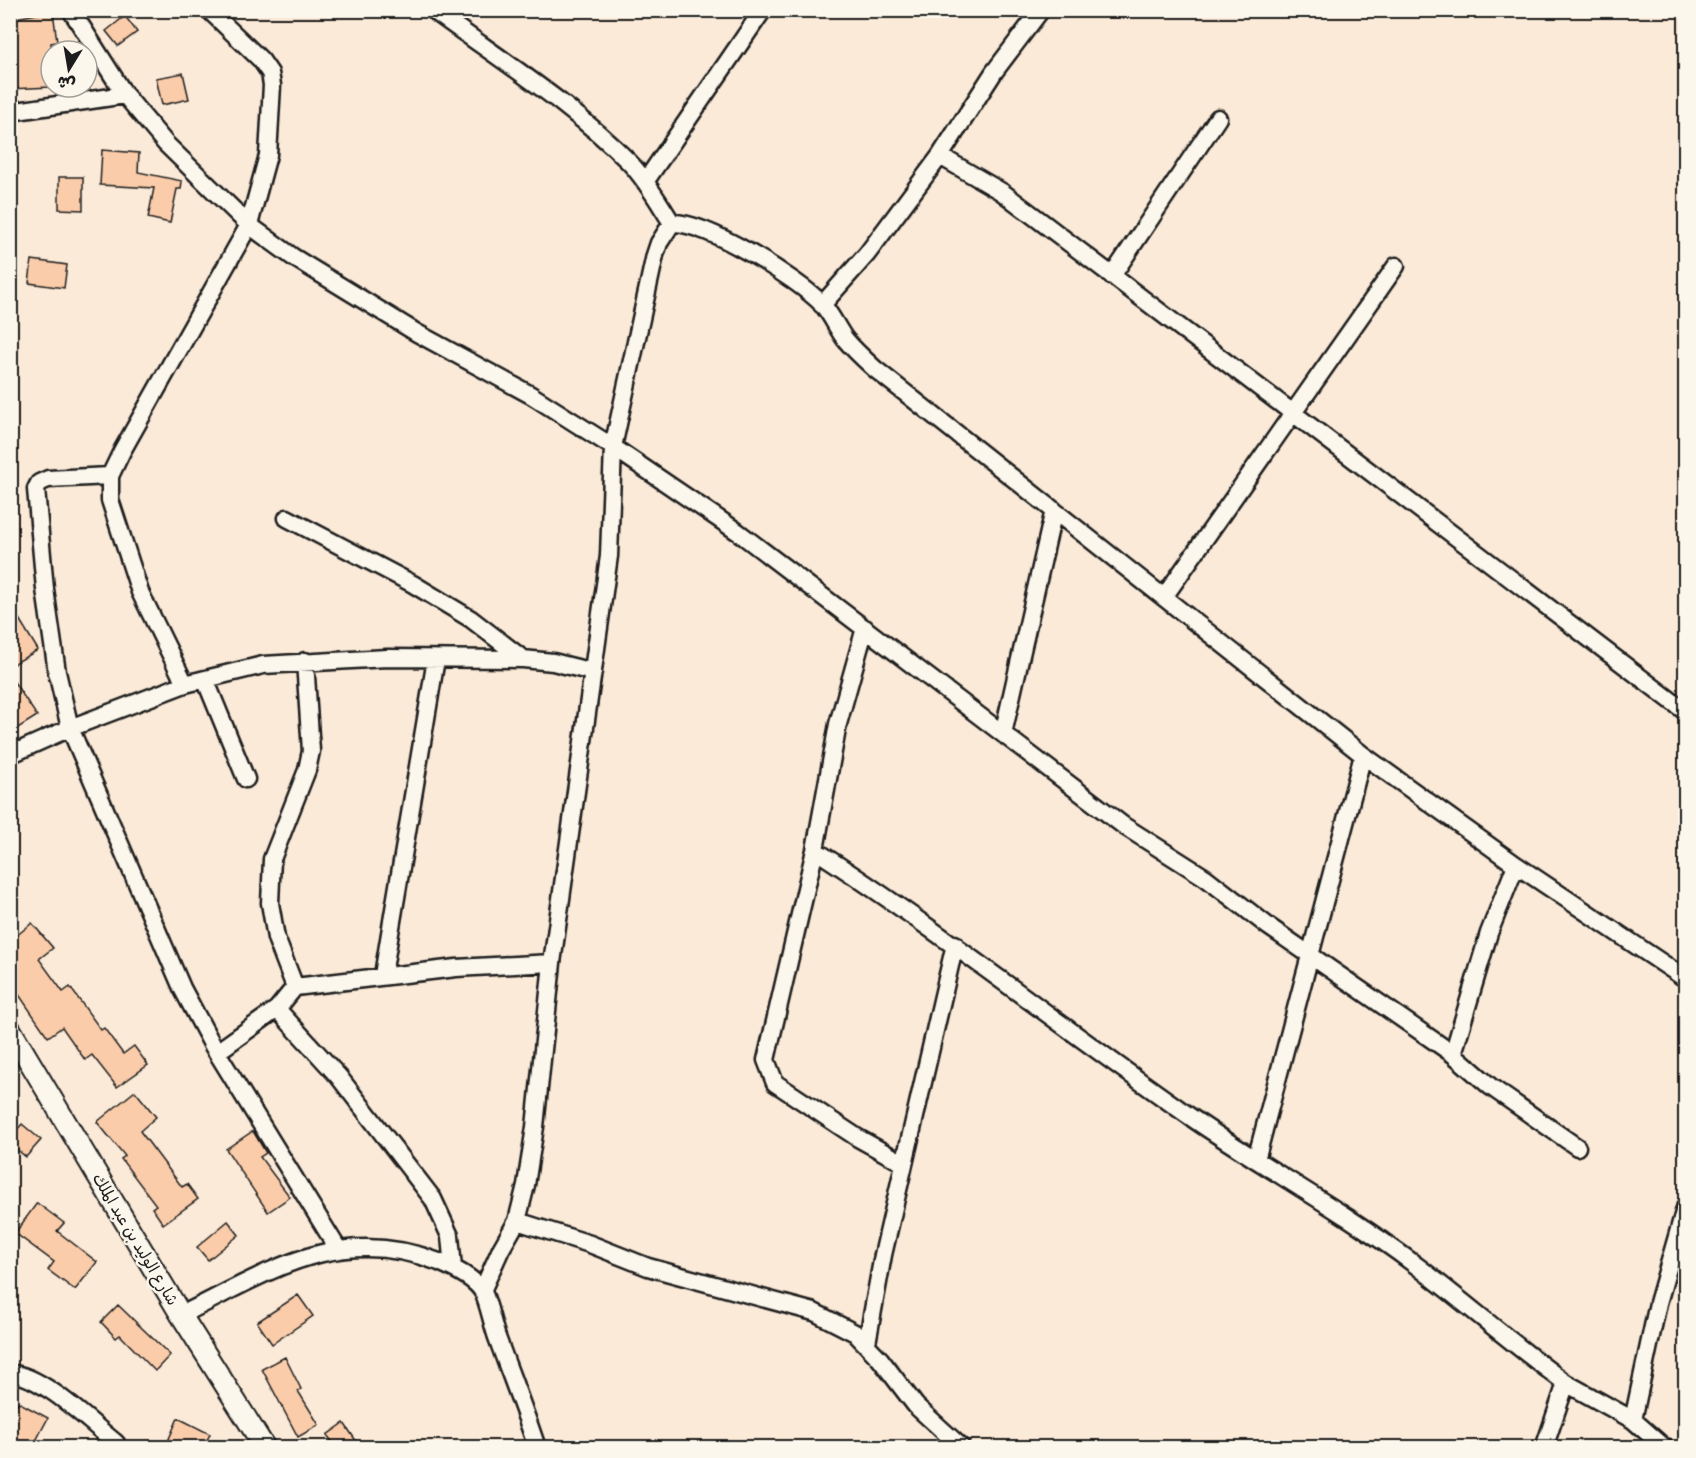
<svg xmlns="http://www.w3.org/2000/svg" width="1696" height="1458" font-family="Pangolin,'Playpen Sans Arabic',sans-serif">
	<style>
		.building { fill: #fbccaa; stroke: #1c1c1c; stroke-width: 1.5 }
		.lines { fill: none; stroke-linecap: round; stroke-linejoin: round }
		.minor-casing { stroke: #1c1c1c; stroke-width: 21 }
		.tertiary-casing { stroke: #1c1c1c; stroke-width: 24 }
		.minor { stroke: #fbf7ec; stroke-width: 16 }
		.tertiary { stroke: #fbf7ec; stroke-width: 20 }
		.labels { text-anchor: middle; stroke-width: 5; stroke-linejoin: round; paint-order: stroke }
		.street-label { font-size: 16px; fill: #1c1c1c; stroke: #fbf7ec }
	</style>
	<rect width="100%" height="100%" fill="#fbead8"/>
	<filter id="ink" filterUnits="userSpaceOnUse"><feTurbulence type="fractalNoise" baseFrequency=".0167" numOctaves="2"/><feDisplacementMap in="SourceGraphic" scale="12" xChannelSelector="R" yChannelSelector="G"/><feConvolveMatrix kernelMatrix="1 2 1 2 8 2 1 2 1" color-interpolation-filters="sRGB"/></filter>
	<g filter="url(#ink)">
		<!-- building -->
		<path class="building" d="M 53,11 L 57,42 L 51,43 L 51,87 L 10,89 L 10,19 Z
			M 125,16 L 137,32 L 118,46 L 106,31 Z
			M 183,73 L 189,99 L 162,105 L 156,78 Z
			M 102,150 L 139,153 L 138,172 L 182,181 L 181,189 L 177,189 L 170,223 L 148,218 L 154,188 L 100,185 Z
			M 59,177 L 83,177 L 83,210 L 59,209 Z
			M 32,260 L 67,265 L 64,288 L 29,283 Z
			M 10,604 L 38,650 L 10,666 Z
			M 10,676 L 37,716 L 10,733 Z
			M 32,923 L 53,948 L 39,959 L 63,992 L 70,987 L 101,1030 L 104,1028 L 123,1054 L 134,1046 L 148,1065 L 117,1087 L 92,1055 L 85,1060 L 62,1027 L 48,1037 L 13,986 L 17,983 L 10,974 L 10,941 Z
			M 135,1091 L 156,1117 L 140,1131 L 182,1187 L 187,1184 L 198,1199 L 163,1224 L 152,1208 L 156,1205 L 121,1159 L 125,1156 L 97,1122 Z
			M 22,1124 L 41,1140 L 26,1157 L 10,1144 L 10,1138 Z
			M 253,1131 L 266,1153 L 260,1157 L 290,1197 L 268,1212 L 226,1149 Z
			M 37,1203 L 64,1223 L 57,1231 L 97,1262 L 75,1290 L 48,1270 L 54,1262 L 15,1233 Z
			M 228,1221 L 239,1235 L 208,1260 L 197,1247 Z
			M 298,1295 L 313,1316 L 272,1344 L 257,1322 Z
			M 118,1305 L 170,1355 L 155,1371 L 120,1335 L 116,1338 L 101,1322 Z
			M 285,1357 L 301,1389 L 298,1391 L 319,1425 L 298,1437 L 262,1369 Z
			M 18,1402 L 48,1418 L 32,1448 L 21,1448 L 10,1442 L 10,1416 Z
			M 178,1418 L 210,1434 L 203,1448 L 165,1448 Z
			M 344,1423 L 361,1448 L 337,1448 L 327,1435 Z"/>
		<g class="lines">
			<!-- minor casing -->
			<g class="minor-casing">
				<path id="minor" d="M 71,10 L 125,95
					M 433,10 C 499,59 572,104 630,163 C 647,181 659,203 672,223 C 706,221 798,279 822,304 C 831,314 837,328 845,339 C 854,350 864,359 875,369 L 1363,755 L 1516,865
					M 10,112 L 125,95 L 166,144 L 249,225 L 293,257 L 417,333 L 531,395 L 613,447 L 738,532 L 1124,826 L 1206,878 L 1268,926 L 1453,1054
					M 940,156 L 994,72 L 1041,10
					M 645,182 L 763,10
					M 1112,276 L 1218,118
					M 822,305 L 867,254 L 940,156 L 1002,192 L 1043,223 L 1686,712
					M 110,476 L 48,479 L 39,483 L 36,489 L 45,589 L 57,672 L 70,728 L 182,988 L 213,1046 L 338,1249
					M 287,518 L 413,584 L 471,619 L 523,659
					M 1164,597 L 1396,266
					M 865,628 L 838,724 L 815,850 L 766,1060 L 775,1083 L 858,1138 L 903,1163
					M 305,661 L 311,751 L 307,770 L 272,859 L 270,903 L 276,938 L 295,987 L 456,968 L 552,963
					M 205,679 L 246,779
					M 185,684 L 140,592 L 110,500 L 110,476 L 122,451 L 249,225 L 268,155 L 272,85 L 270,73 L 261,60 L 209,10
					M 1003,734 L 1054,510
					M 14,753 L 70,728 L 185,684 L 263,665 L 387,658 L 523,659 L 553,662 L 593,672
					M 815,850 C 945,934 1065,1030 1192,1118 C 1265,1168 1342,1210 1413,1263 C 1465,1302 1513,1345 1566,1383
					M 383,975 L 436,659
					M 277,1009 L 339,1077 L 433,1199 L 450,1236 L 453,1268
					M 217,1052 L 277,1009 L 295,987
					M 1577,1147 L 1491,1087 L 1453,1054 L 1489,933 L 1516,865 L 1686,979
					M 1256,1160 L 1363,755
					M 517,1221 L 590,1244 L 648,1267 L 814,1312 L 855,1333 L 880,1359 L 916,1406 L 962,1448
					M 482,1291 L 501,1249 L 517,1221 L 526,1185 L 535,1127 L 552,963 L 609,556 L 613,447 L 655,255 L 659,243 L 672,223
					M 181,1315 C 269,1272 338,1223 439,1262 C 453,1268 475,1278 483,1292 C 490,1307 492,1325 498,1340 C 511,1376 525,1411 537,1448
					M 867,1343 L 883,1255 L 955,944
					M 10,1374 C 39,1372 93,1425 116,1443
					M 1544,1448 L 1566,1383 L 1633,1420
					M 1665,1448 L 1633,1420 L 1658,1303 L 1686,1205"/>
			</g>
			<!-- tertiary casing -->
			<g class="tertiary-casing">
				<path id="tertiary" d="M 10,1029 L 181,1315 L 265,1448"/>
			</g>
			<!-- minor -->
			<use href="#minor" class="minor"/>
			<!-- tertiary -->
			<use href="#tertiary" class="tertiary"/>
		</g>
	</g>
	<g class="labels">
		<!-- street labels -->
		<g class="street-label">
			<text transform="translate(136 1239) rotate(59)" y="6">شارع الوليد بن عبد الملك</text>
		</g>
	</g>
	<!-- margin -->
	<rect width="1696" height="1458" fill="none" stroke="#fbf7ec" stroke-width="36"/>
	<rect x="18" y="18" width="1660" height="1422" fill="none" stroke="#1c1c1c" stroke-width="2" filter="url(#ink)"/>
	<!-- north arrow -->
	<g transform="translate(69 69) rotate(191)"><circle r="28" fill="#fbf7ec" stroke="#a29f99" stroke-width="1.5"/>
	<path d="M0-4.5L10 22L0 15L-10 22Z" fill="#1c1c1c"/>
	<text y="-9" font-size="16" font-weight="bold" text-anchor="middle" fill="#1c1c1c">ش</text>
	</g>
</svg>
